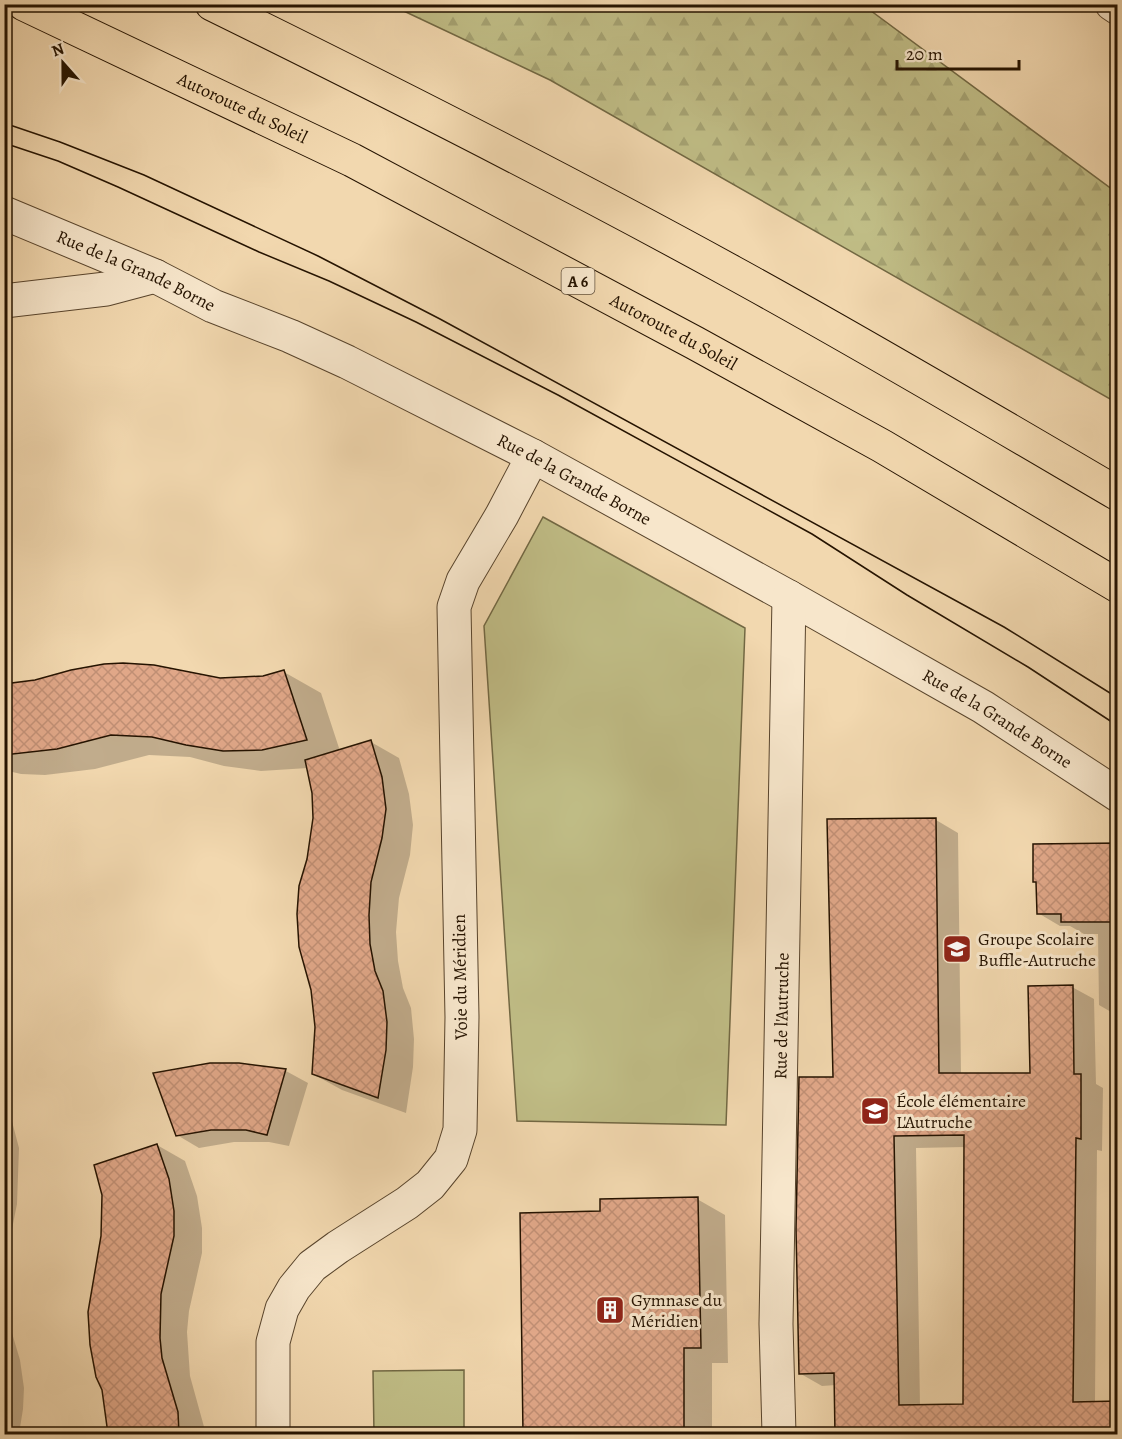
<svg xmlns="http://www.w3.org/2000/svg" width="1122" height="1439" font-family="Alegreya,serif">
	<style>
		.green { fill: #c0bd86; stroke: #726843; stroke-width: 1.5 }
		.forest { fill: url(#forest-firs); stroke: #726843; stroke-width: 1.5 }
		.shadow { fill: #0003; fill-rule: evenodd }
		.building { fill: url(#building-cross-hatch); stroke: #251300; stroke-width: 1.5; fill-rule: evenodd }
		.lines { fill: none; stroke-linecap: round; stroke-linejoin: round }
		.minor-casing { stroke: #58442c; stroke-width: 35 }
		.highway-casing { stroke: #251300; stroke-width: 35 }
		.minor { stroke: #f7e6cb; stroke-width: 33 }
		.highway { stroke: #f2d8af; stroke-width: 33 }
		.tram { stroke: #251300; stroke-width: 1.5 }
		.labels { text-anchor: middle; stroke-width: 6; stroke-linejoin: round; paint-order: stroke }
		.shield { fill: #f7e6cb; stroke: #64523d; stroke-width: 1.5 }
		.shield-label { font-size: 16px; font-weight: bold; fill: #251300 }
		.street-label { font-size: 18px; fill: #251300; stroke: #f7e6cb }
		.poi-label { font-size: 18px; fill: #251300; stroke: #f7e6cb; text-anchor: start }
	</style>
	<defs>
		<pattern id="forest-firs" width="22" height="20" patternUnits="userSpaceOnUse" patternTransform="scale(1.5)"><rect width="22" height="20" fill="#c0bd86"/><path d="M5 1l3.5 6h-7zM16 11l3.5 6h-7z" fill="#a5a272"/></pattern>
		<pattern id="building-cross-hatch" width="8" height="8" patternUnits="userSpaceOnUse" patternTransform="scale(1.5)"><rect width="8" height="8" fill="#e0a788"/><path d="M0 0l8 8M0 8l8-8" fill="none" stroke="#c08f74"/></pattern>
	</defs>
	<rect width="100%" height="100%" fill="#f2d8af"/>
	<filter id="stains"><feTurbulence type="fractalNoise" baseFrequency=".00333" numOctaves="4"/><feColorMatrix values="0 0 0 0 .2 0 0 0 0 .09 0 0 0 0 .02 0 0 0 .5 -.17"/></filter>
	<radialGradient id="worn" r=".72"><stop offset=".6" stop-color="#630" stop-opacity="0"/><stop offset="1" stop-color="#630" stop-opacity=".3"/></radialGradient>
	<!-- green -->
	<path class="green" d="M 543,517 L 745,628 L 726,1125 L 517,1121 L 484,626 Z
		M 464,1370 L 464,1434 L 374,1434 L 373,1371 Z"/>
	<!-- forest -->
	<path class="forest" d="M 391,5 L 863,5 L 1117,193 L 1117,403 L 550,80 Z"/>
	<!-- shadow -->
	<path class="shadow" d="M 104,665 L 220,680 L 264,678 L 284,672 L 321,693 L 340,751 L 371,742 L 399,758 L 409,794 L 413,825 L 410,855 L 399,898 L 396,932 L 398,961 L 403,988 L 411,1008 L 414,1039 L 413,1067 L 406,1113 L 342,1090 L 313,1074 L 316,1027 L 308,860 L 315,818 L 314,793 L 308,768 L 261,771 L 224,766 L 190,757 L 149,755 L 95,769 L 45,775 L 21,774 L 4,770 L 4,684 L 15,684 Z
		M 936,820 L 958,833 L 961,1074 L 1031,1074 L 1072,987 L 1094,999 L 1096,1084 L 1103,1088 L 1102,1151 L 1097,1150 L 1095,1403 L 1118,1403 L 1118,1434 L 836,1434 L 836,1385 L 822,1386 L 801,1374 L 834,1078 ZM 965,1147 L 964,1405 L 920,1406 L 916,1148 Z
		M 1118,845 L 1118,1016 L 1099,1005 L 1098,934 L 1084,934 L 1070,926 L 1060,926 L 1038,913 L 1038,883 L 1034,881 Z
		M 239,1064 L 286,1071 L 308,1083 L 289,1146 L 269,1142 L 234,1142 L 199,1148 L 177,1135 Z
		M 4,1091 L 19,1148 L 17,1204 L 7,1254 L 4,1277 Z
		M 157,1145 L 185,1161 L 197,1196 L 202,1228 L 202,1253 L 189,1311 L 187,1332 L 190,1376 L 206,1434 L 110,1434 L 104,1390 Z
		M 697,1199 L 725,1215 L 728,1363 L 712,1363 L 712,1434 L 524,1434 L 521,1214 L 601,1212 Z
		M 4,1306 L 20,1360 L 24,1388 L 23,1409 L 19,1434 L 4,1434 Z"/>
	<!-- building -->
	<path class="building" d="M 123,663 L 154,665 L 220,678 L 263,676 L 284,670 L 307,740 L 262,750 L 223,751 L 186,745 L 152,737 L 111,735 L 57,749 L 4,755 L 4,684 L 35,680 L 71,670 L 104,664 Z
		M 371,740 L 382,777 L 386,809 L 382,838 L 371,882 L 369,915 L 370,944 L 375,971 L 383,991 L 387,1022 L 386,1050 L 378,1098 L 312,1074 L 315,1027 L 311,990 L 299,947 L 297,914 L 299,886 L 307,859 L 313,818 L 312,793 L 305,760 Z
		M 936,818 L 939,1073 L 1030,1073 L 1028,986 L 1073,985 L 1074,1074 L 1081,1074 L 1081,1139 L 1076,1138 L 1073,1402 L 1118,1401 L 1118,1434 L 835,1434 L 834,1373 L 799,1374 L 796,1229 L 799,1077 L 833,1077 L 827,819 ZM 964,1135 L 963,1404 L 899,1405 L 894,1136 Z
		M 1118,843 L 1118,922 L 1061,922 L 1061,914 L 1037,914 L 1036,882 L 1033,882 L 1033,844 Z
		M 210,1063 L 239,1063 L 286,1069 L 267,1135 L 246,1130 L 211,1130 L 176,1136 L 153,1073 Z
		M 157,1144 L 169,1179 L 174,1211 L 174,1236 L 161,1294 L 160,1338 L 162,1358 L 178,1412 L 179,1434 L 108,1434 L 102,1390 L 96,1377 L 90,1345 L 88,1312 L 101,1236 L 102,1195 L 94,1165 Z
		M 698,1197 L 701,1348 L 684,1348 L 684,1434 L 523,1434 L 520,1213 L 600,1211 L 600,1199 Z"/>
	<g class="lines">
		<!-- minor casing -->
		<g class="minor-casing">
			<g id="minor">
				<path d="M 1112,4 L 1118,8"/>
				<path id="s1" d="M 4,213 L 155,276 L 213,306 L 290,336 L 347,362 L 533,456 L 789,597 L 983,707 L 1118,795"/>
				<path d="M 4,301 L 106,289 L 155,276"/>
				<path d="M 273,1434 L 273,1342 L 282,1309 L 294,1288 L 312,1266 L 338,1247 L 407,1203 L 430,1185 L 451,1159 L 460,1130 L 462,1017 L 454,607 L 463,581 L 502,515 L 533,456"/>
				<path id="s2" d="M 779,1434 L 776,1324 L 789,597"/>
			</g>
		</g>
		<!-- highway casing -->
		<g class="highway-casing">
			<g id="highway">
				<path id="s3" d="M 24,4 L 352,160 L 695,343 L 882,446 L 1118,586"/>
				<path d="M 212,4 C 387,90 561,178 732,272 C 862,343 990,419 1118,494"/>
			</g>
		</g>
		<!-- minor -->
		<use href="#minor" class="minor"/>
		<!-- highway -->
		<use href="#highway" class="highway"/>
		<!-- tram -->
		<path class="tram" d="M 4,123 L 60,142 L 144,175 L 318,256 L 440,319 L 1004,627 L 1118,698
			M 4,143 L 58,161 L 118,187 L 259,252 L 329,281 L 416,322 L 558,395 L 812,534 L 907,595 L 1028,667 L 1118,726"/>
	</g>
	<!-- icons -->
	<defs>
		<g id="school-square" transform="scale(1.5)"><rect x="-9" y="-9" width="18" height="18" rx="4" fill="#8f2418" stroke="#f7e6cb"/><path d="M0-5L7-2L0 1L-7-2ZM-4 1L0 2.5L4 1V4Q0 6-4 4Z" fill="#fff"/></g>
		<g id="building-square" transform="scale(1.5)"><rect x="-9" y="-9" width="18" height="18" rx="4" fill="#8f2418" stroke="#f7e6cb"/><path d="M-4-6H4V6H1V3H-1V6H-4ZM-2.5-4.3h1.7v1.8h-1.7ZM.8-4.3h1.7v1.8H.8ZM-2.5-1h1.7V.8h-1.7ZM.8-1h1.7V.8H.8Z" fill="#fff"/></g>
	</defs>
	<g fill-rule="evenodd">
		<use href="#school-square" x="957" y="949"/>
		<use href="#school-square" x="875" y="1111"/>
		<use href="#building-square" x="610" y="1310"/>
	</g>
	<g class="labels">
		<!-- shield labels -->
		<rect class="shield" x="561.5" y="268" width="33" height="26" rx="4.5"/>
		<g class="shield-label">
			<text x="578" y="287">A 6</text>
		</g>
		<!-- street labels -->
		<g class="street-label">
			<text dy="6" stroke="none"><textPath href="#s3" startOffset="242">Autoroute du Soleil</textPath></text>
			<text dy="6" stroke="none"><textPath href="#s1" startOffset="144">Rue de la Grande Borne</textPath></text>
			<text dy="6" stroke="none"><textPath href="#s3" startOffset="728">Autoroute du Soleil</textPath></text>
			<text dy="6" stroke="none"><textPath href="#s1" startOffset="630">Rue de la Grande Borne</textPath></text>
			<text dy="6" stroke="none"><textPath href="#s1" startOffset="1116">Rue de la Grande Borne</textPath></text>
			<text transform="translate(460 977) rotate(-91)" y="6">Voie du Méridien</text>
			<text dy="6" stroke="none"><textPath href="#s2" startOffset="418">Rue de l'Autruche</textPath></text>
		</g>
		<!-- poi labels -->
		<g class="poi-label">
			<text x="978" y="945">Groupe Scolaire<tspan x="978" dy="21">Buffle-Autruche</tspan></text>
			<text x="896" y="1107">École élémentaire<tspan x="896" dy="21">L'Autruche</tspan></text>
			<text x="631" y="1306">Gymnase du<tspan x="631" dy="21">Méridien</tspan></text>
		</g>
	</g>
	<!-- margin -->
	<rect width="1122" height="1439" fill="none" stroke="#f2d8af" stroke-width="24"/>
	<rect x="6" y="6" width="1110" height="1427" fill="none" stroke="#251300" stroke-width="3"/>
	<rect x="12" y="12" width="1098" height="1415" fill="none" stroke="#251300" stroke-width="1.5"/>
	<!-- north arrow -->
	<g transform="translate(63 63) rotate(339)" stroke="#f7e6cb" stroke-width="4.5" paint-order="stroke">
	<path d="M0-4.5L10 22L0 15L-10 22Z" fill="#251300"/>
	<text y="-9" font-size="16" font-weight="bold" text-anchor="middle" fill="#251300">N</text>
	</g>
	<!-- scale -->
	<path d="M897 60v9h122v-9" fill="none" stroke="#251300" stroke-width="3"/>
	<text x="906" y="60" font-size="18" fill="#251300" stroke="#f7e6cb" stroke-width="4.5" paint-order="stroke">20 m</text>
	<rect width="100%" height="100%" filter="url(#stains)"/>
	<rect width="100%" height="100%" fill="url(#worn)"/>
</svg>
